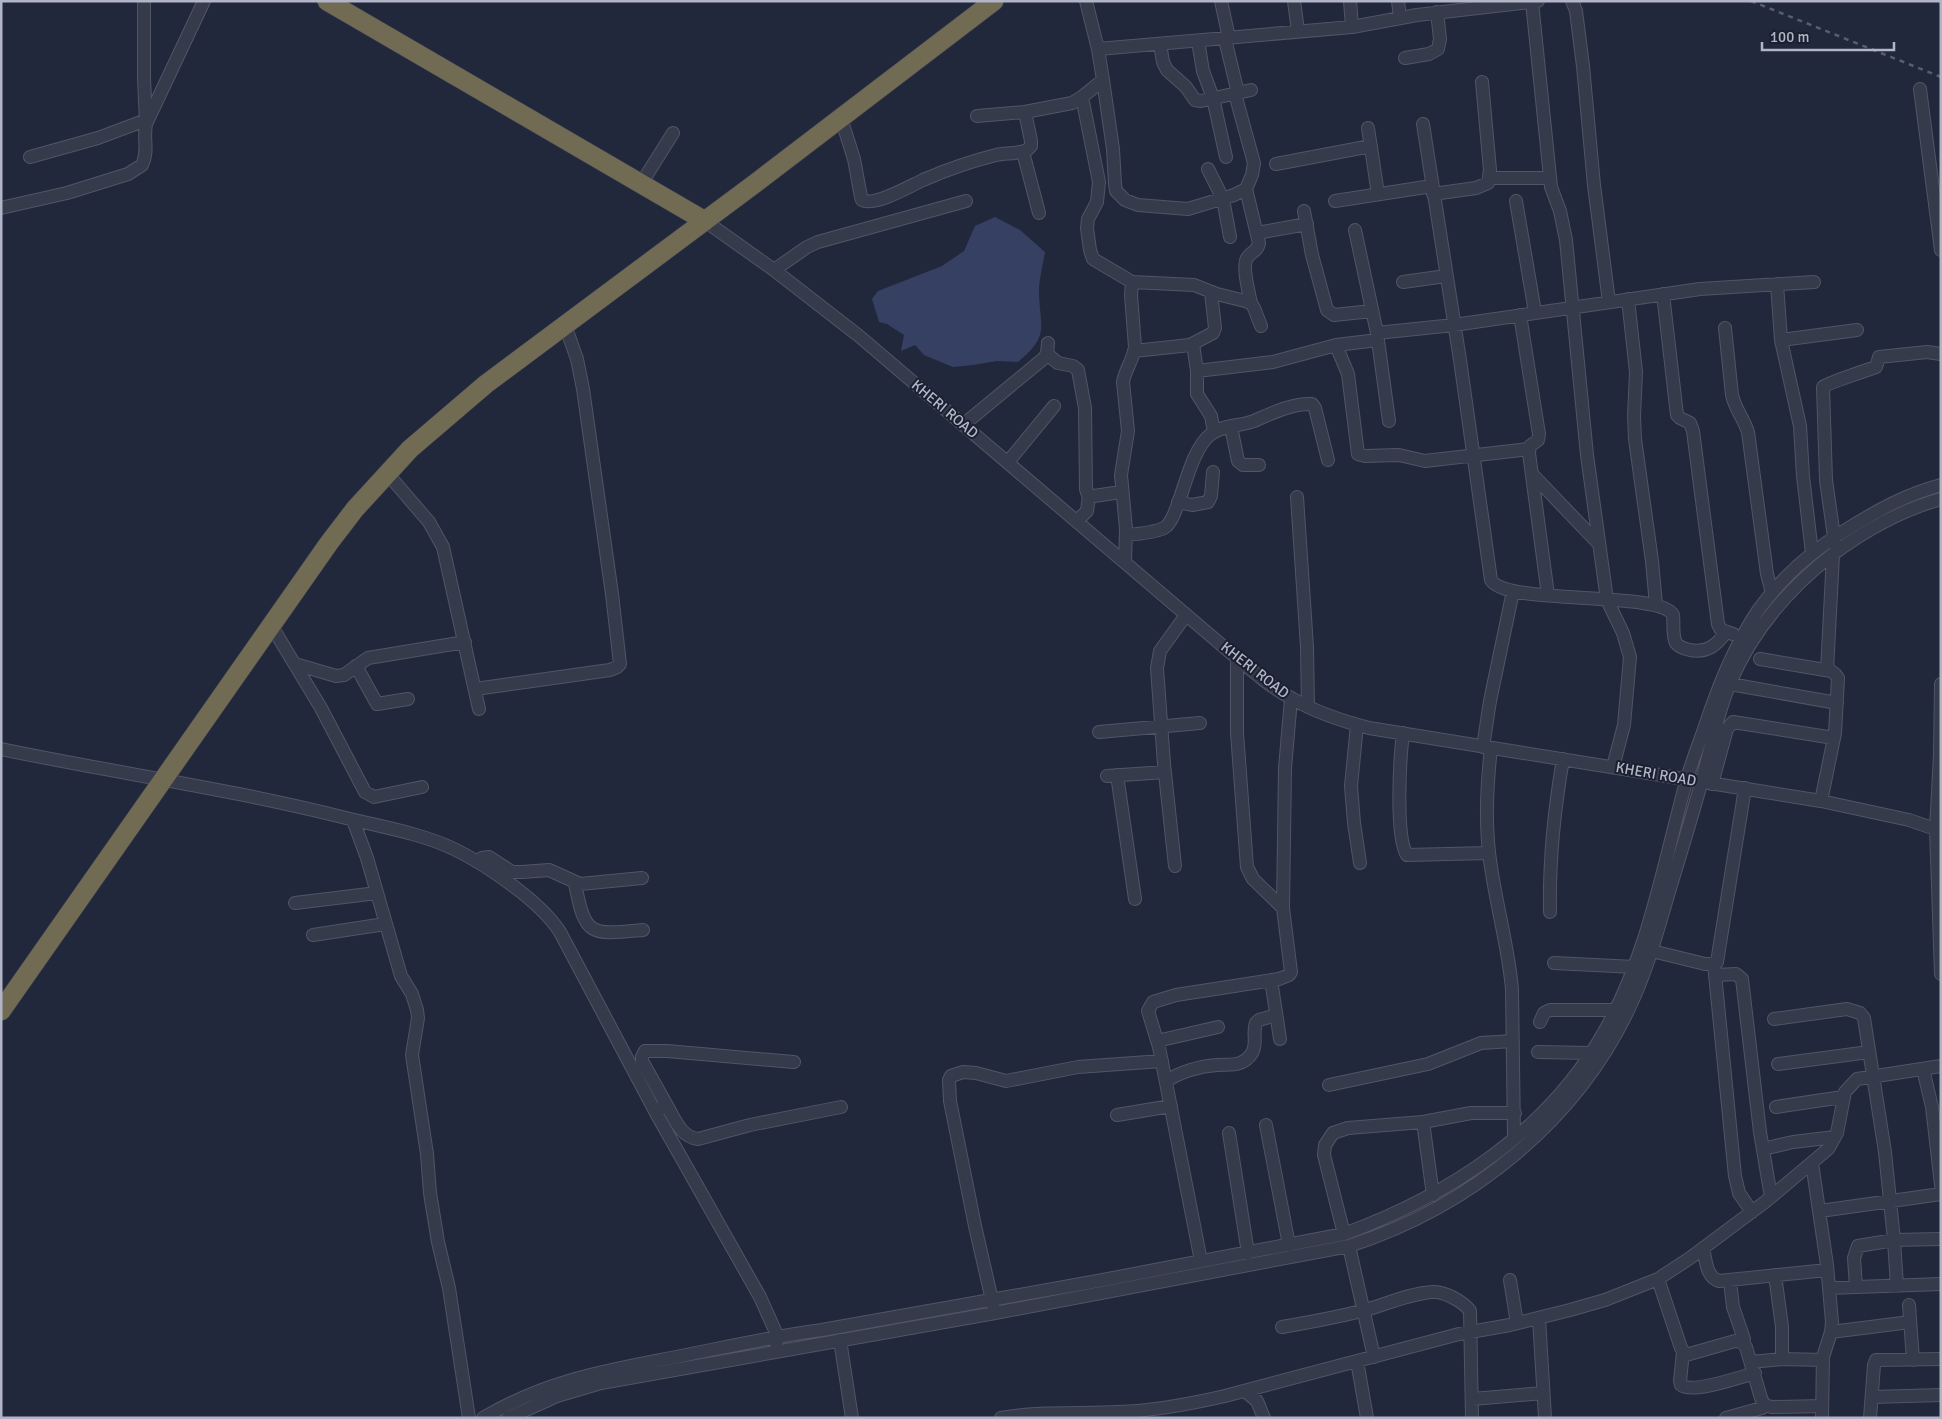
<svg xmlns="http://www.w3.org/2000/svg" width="1942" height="1419" font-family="Signika,sans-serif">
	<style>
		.water { fill: #364062 }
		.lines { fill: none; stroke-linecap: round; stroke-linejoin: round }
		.minor-casing { stroke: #515566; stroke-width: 14 }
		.highway-casing { stroke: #3e4253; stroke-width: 20 }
		.minor { stroke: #363b4b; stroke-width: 12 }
		.highway { stroke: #716b53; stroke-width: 19 }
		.rail { stroke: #585e72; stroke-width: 2.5; stroke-dasharray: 5 5; stroke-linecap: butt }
		.labels { text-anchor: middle; stroke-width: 4; stroke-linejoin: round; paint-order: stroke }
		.street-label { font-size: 15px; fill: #b1b5c7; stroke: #1b2030 }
	</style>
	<rect width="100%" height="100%" fill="#22283b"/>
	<!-- water -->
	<path class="water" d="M 995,217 L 1020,230 L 1045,252 C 1043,265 1039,279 1039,292 C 1040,329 1050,335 1018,362 L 997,361 L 973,365 L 953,367 L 924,355 L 915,345 L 901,351 L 904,335 L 887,324 L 879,322 L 872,299 L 878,291 L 942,266 L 964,251 L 975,226 Z"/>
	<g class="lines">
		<!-- minor casing -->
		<g class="minor-casing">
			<path id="minor" d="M 144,1 L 144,79 L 146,122
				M 1086,1 L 1098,49 L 1103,80 L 1113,149 L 1115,184 L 1116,191 L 1125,200 L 1138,205 L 1188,209 L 1234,195 L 1246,189 L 1252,175 L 1254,163 L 1235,94
				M 1221,1 L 1229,38
				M 1294,1 L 1298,31
				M 1350,1 L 1352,27
				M 1398,1 L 1400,18
				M 1572,1 L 1576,11 L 1583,66 L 1594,185 L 1609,302
				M 1532,2 L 1551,187 L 1560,211 L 1566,240 L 1587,455 L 1607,600 L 1623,633 L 1630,657 L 1624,725 L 1613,767
				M 1225,39 L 1238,93
				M 1198,41 L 1203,71 L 1213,98 L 1226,157
				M 1160,44 L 1163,62 L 1167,70 L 1186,87 L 1195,100 L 1201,101 L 1251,90
				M 1098,49 L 1352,27 L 1417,15 L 1538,1
				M 1405,58 L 1429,54 L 1438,49 L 1440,39 L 1437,12
				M 1920,89 L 1941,250
				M 1082,97 L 1099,182 L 1097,202 L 1088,219 L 1087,228 L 1090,250 L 1093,259 L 1132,282 L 1194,285 L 1217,294 L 1245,301 L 1251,303 L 1254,308 L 1261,326
				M 977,116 L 1025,112 L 1072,103 L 1082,97 L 1103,80
				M 841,118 L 854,159 L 861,197 L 862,200 C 874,207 910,186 923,180 C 946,170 972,161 996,155 C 1006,153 1017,154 1027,150 L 1031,146 L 1031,141 L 1025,112
				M 1423,124 L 1460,360 L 1491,580 C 1506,606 1660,590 1673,615 C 1674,623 1672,636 1676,643 C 1679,647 1685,649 1690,650 C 1707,653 1716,646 1726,632
				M 1368,128 L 1378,194
				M 1023,152 L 1039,213
				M 30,157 L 98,138 L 146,120
				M 1276,164 L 1371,146
				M 1208,169 L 1223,199 L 1230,237
				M 1489,178 L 1550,178
				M 641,184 L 673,133
				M 1246,189 L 1259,243 C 1258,252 1251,251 1247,258 C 1242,265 1249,294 1251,303
				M 1433,194 L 1476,188 L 1488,183 L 1490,170 L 1482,82
				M 1335,201 L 1432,186
				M 1516,201 L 1535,312
				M 1,208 L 67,193 L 128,174 L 142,165 C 149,151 143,139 146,124 L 204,1
				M 1304,211 L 1312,255 L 1327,310 L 1334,315 L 1372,311
				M 705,221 L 774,270 L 859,336 L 1231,653 C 1250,669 1270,687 1293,699 C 1317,713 1342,721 1369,728 L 1821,801 L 1909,820 L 1941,831
				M 1355,230 L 1377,333 L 1389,421
				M 1257,233 L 1307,224
				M 774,270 L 807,247 L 818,242 L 966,201
				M 1403,282 L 1446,276
				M 1777,284 L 1781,340 L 1800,426 L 1803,476 L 1812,553
				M 1663,294 L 1677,415 L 1680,418 L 1690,423 L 1693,431 L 1718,624 L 1721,630 L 1733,634
				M 1628,299 L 1636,372 L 1634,416 L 1635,439 L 1652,561 L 1656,605
				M 1520,315 L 1539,434 L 1538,440 L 1530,446 L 1529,453 L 1548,595
				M 1725,328 L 1732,395 C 1735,409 1744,419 1748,432 L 1767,574 L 1772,593
				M 1377,333 L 1454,325 L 1700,289 L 1814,282
				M 1781,340 L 1857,330
				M 1193,344 L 1197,371 L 1197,394 L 1211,416 L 1214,432
				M 1336,345 L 1348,374 L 1358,454 L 1365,456 L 1399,455 L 1425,461 L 1529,449
				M 1134,351 L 1190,345 L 1213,333 L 1215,328 L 1211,292
				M 1047,354 L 1058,363 L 1073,366 L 1078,370 L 1085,408 L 1086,489 L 1088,495 L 1094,496 L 1121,492
				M 1197,371 L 1273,362 L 1336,345 L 1378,340
				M 963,425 L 1043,359 L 1047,354 L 1048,343
				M 1231,427 L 1238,461 L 1243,465 L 1259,465
				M 1008,462 L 1054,406
				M 387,473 L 429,522 L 443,547 L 479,709
				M 1532,474 L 1599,544
				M 1297,497 L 1307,647 L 1308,707
				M 1178,502 L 1192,505 L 1208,502 L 1211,496 L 1213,472
				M 1077,521 L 1087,511 L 1089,495
				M 1126,535 C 1138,534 1153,533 1164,528 C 1181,518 1186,453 1211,434 C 1222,425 1241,426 1254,421 C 1272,413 1293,403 1312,404 L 1315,408 L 1328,460
				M 1835,544 L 1826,480 L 1823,387 C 1826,384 1867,370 1876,367 L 1879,357 L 1927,352 L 1941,354
				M 1125,562 L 1126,529 L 1121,475 L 1128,431 L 1123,382 C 1125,370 1133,360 1135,347 L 1131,295 L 1132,282
				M 271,625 L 321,708 L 365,792 L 374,797 L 422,787
				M 1237,658 L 1237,733 L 1247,867 L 1253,879 L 1283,908
				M 1760,659 L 1831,671 L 1835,674 L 1838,678 L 1835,733 L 1821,801
				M 295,664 L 336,676 L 344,675 L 368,658 L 465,642
				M 356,666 L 377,704 L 408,699
				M 1827,670 L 1833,555
				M 1730,684 L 1837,703
				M 1941,684 L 1940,754 L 1936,829 L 1941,974
				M 475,689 L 610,670 L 617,667 L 620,664 L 612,594 L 583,389 L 577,359 L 565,325
				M 1357,725 L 1351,786 L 1354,823 L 1360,863
				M 1099,732 L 1200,723
				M 1403,733 C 1400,756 1395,837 1407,855 L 1489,853
				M 1483,747 L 1490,701 L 1513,591
				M 1491,748 C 1487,783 1485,817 1489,852 C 1494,898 1508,943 1512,989 L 1514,1138
				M 1,749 C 116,773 232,789 346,818 C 382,827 420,833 454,849 C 487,865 541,902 560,932 L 656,1113 L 760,1297 L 778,1337 L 776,1344
				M 1117,775 L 1135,899
				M 1107,776 L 1165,772
				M 1712,784 L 1727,729 L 1733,722 L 1834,738
				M 353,820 L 367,858 L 401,976 L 412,994 L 417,1010 L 418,1018 L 412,1055 L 427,1154 L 430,1193 L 438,1242 L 449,1288 L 469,1418
				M 477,862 L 482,858 L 489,857 L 512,872 L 522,872 L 549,870 L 580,884 L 642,878
				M 1175,866 L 1164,764 L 1157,668 L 1160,651 L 1186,615
				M 575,883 C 585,937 590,935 643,930
				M 295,903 L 377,893
				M 1550,912 C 1549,860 1554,811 1563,759
				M 313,935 L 385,924
				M 1652,951 L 1705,964 L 1711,964 L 1717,962 L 1745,788
				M 1554,963 L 1635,967
				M 1714,964 L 1735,1176 L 1739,1193 L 1752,1212
				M 1716,975 L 1736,974 L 1742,979 L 1760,1132 L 1771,1197
				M 1271,980 L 1280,1039
				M 1774,1019 L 1847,1009 L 1860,1013 L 1864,1018 L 1885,1152 L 1894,1240 L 1897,1286
				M 1540,1022 L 1544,1013 L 1550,1010 L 1616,1010
				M 1157,1041 L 1218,1027
				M 1538,1052 L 1591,1053
				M 1778,1064 L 1869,1052
				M 1923,1069 L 1932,1107 L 1941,1185
				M 1166,1082 C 1178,1072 1201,1066 1217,1065 C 1231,1064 1243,1067 1252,1053 C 1258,1043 1252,1033 1256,1023 L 1259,1020 L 1276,1015
				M 1329,1085 L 1428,1064 L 1481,1043 L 1513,1041
				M 666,1104 C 674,1117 680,1137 698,1139 L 750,1125 L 841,1107
				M 1776,1107 L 1843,1097
				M 656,1113 L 666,1104 L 642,1061 L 642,1057 L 645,1051 L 667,1051 L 794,1062
				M 1117,1115 L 1171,1106
				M 1423,1122 L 1433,1195
				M 1266,1125 L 1289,1245
				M 1229,1133 L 1248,1253
				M 1763,1149 L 1793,1142 L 1835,1137
				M 1812,1163 L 1827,1265 L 1832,1322 L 1831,1332 L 1823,1357 L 1822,1418
				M 1820,1211 L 1941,1194
				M 1344,1234 L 1324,1155 L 1325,1145 L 1333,1133 L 1348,1128 L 1423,1122 L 1471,1113 L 1515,1113
				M 1349,1246 L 1374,1357
				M 1703,1248 C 1706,1260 1706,1277 1719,1281 L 1827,1270
				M 1201,1261 L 1159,1047 L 1148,1011 L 1153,1002 L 1176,995 L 1279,979 L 1289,975 L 1291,972 L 1283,908 L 1285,768 L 1291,699
				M 1775,1275 L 1782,1327 L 1782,1359
				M 1658,1279 L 1681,1348 L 1686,1355 L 1735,1341 L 1742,1342 L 1746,1347 L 1761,1398 L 1764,1405 L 1772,1407 L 1822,1406
				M 1510,1280 L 1517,1323
				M 1730,1281 L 1733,1307 L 1744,1339
				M 1856,1287 L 1854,1258 L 1858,1246 L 1894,1240 L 1941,1239
				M 1829,1288 L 1941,1284
				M 1909,1305 L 1913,1360
				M 994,1309 L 975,1226 L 950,1101 L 949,1080 L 951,1076 L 963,1072 L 976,1073 L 1006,1081 L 1078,1067 L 1162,1061
				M 1539,1318 L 1545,1418
				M 1282,1327 C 1311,1322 1340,1317 1369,1309 C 1389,1303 1412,1293 1433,1292 C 1444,1291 1464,1302 1470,1311 L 1472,1418
				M 1831,1332 L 1910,1322
				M 840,1340 L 852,1418
				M 1683,1352 L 1680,1381 L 1681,1385 C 1693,1394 1740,1377 1755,1373
				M 1357,1361 L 1367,1418
				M 1751,1362 L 1782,1359 L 1823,1360
				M 1245,1391 L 1257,1401 L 1264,1418
				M 1872,1397 L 1941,1395
				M 1472,1399 L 1543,1393
				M 483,1418 C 551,1378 611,1370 686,1355 C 731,1346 776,1336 822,1330 L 1092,1282 L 1344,1234 C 1448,1196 1549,1131 1604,1032 C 1648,955 1663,866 1686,782 C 1691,764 1698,746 1704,729 C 1718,687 1734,646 1759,609 C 1783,576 1814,549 1849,528 C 1878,510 1907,494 1941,485
				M 508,1418 L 557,1396 L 601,1383 L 995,1313 L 1349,1246 C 1470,1207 1579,1120 1632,1002 C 1648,967 1658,929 1669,892 C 1680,855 1692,817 1702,780 C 1711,748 1717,714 1730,683 C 1752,631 1789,588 1833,554 C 1867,529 1901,510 1941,499
				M 1001,1418 C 1040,1411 1080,1414 1119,1412 C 1155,1411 1190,1404 1225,1396 L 1459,1334 L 1510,1325 L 1570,1310 L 1605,1300 L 1658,1279 L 1690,1258 L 1765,1202 L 1828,1149 L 1837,1133 L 1845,1092 L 1857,1079 L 1941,1066
				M 1726,1418 L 1762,1408
				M 1870,1418 L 1874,1365 L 1876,1360 L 1941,1359"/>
		</g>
		<!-- highway casing -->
		<g class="highway-casing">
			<path id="highway" d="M 327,1 L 705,221
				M 1,1011 L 329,543 L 355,509 L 410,449 L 486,384 L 757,182 L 994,1"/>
		</g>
		<!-- minor -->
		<use href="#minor" class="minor"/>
		<!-- highway -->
		<use href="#highway" class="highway"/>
		<!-- rail -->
		<path class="rail" d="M 1751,1 L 1941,77"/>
	</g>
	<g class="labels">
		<!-- street labels -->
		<g class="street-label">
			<text transform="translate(945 409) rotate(40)" y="5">KHERI ROAD</text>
			<text transform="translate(1255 670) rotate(38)" y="5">KHERI ROAD</text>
			<text transform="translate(1656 774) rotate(10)" y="5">KHERI ROAD</text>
		</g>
	</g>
	<!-- border -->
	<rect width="1942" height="1419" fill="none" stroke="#b1b5c7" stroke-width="5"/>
	<!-- scale -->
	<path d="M1762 42v8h132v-8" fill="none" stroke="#b1b5c7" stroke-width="2.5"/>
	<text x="1770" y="42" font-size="15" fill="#b1b5c7" stroke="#1b2030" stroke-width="4" paint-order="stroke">100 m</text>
</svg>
